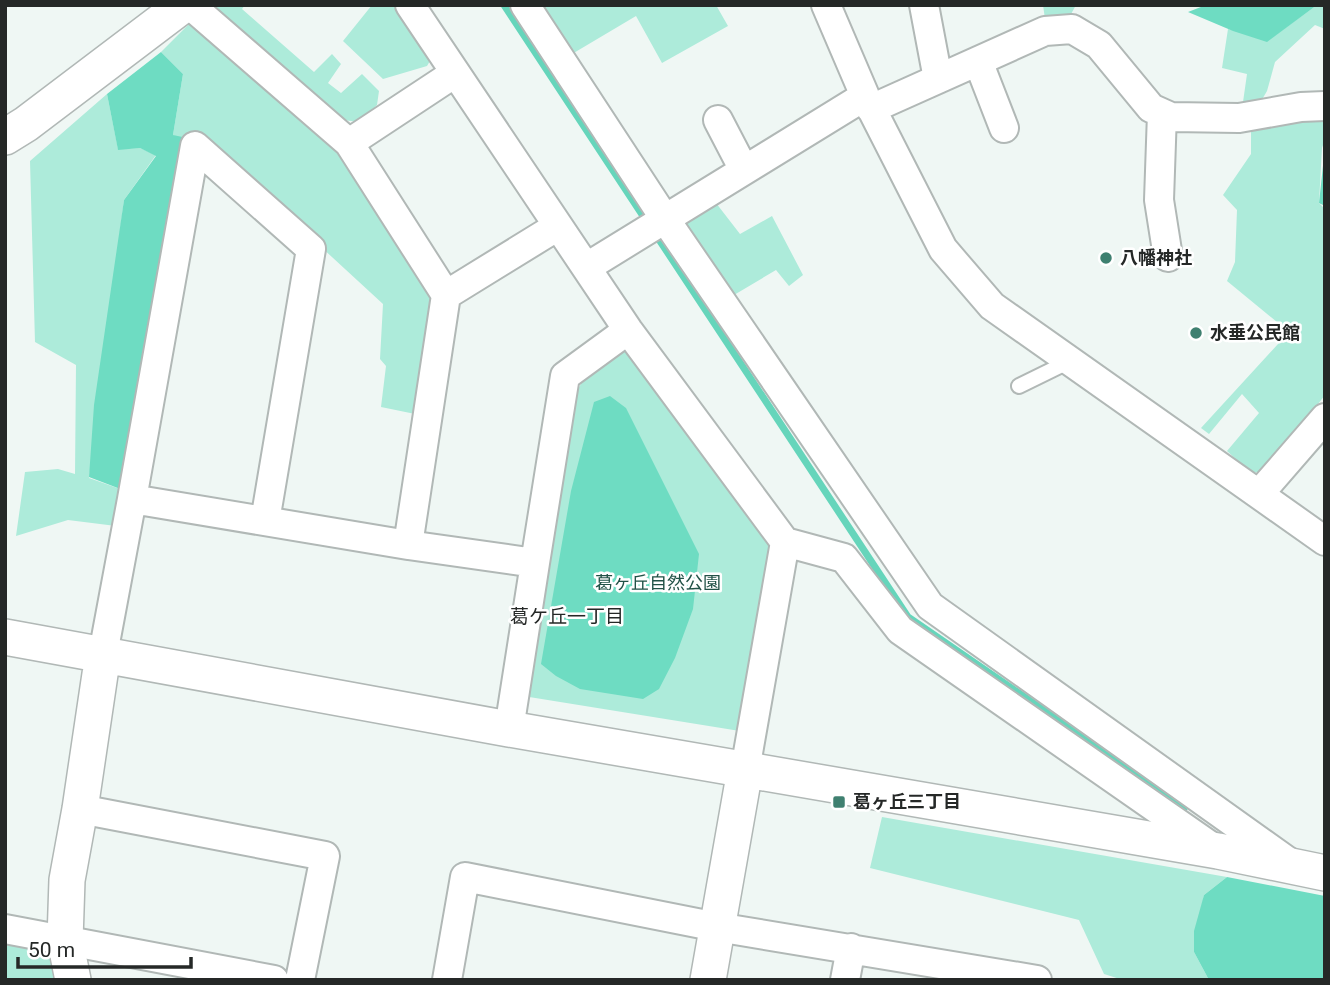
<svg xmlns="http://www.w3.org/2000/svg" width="1330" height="985" font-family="Roboto,'Noto Sans JP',sans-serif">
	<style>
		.green { fill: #adebda }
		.forest { fill: #6edcc2 }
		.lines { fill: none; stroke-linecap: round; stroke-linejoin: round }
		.stream { stroke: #66d5bb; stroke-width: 7 }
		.service-casing { stroke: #b1b8b6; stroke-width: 18 }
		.minor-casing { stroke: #b1b8b6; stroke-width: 32 }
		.tertiary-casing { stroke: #b1b8b6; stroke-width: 38 }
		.service { stroke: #fff; stroke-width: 14 }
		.minor { stroke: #fff; stroke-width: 28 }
		.tertiary { stroke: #fff; stroke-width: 35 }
		.poi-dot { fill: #3f8070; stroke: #fff; stroke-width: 2.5 }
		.labels { text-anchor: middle; stroke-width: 5; stroke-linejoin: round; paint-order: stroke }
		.poi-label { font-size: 18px; font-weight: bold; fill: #252827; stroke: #fff; text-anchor: start }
		.park-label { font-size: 18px; fill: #225247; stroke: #fff }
		.neighbourhood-label { font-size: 19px; fill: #252827; stroke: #fff }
	</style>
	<rect width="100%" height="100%" fill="#eff7f4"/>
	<!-- green -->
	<path class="green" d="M 214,5 L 245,5 L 242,9 L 314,72 L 332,54 L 341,64 L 328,83 L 341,93 L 362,74 L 379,91 L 377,105 L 359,122 L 343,120 L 214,11 Z
		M 372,5 L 398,5 L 433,56 L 427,66 L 383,79 L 343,41 Z
		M 536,5 L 716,5 L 728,26 L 662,63 L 636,16 L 572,54 Z
		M 1043,5 L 1076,5 L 1065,25 L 1045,19 Z
		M 1317,5 L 1325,5 L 1325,29 L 1315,25 L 1275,62 L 1267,91 L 1257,108 L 1242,109 L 1247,74 L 1222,68 L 1228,29 L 1270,39 Z
		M 190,23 L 344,155 L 435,300 L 420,415 L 381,407 L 386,366 L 380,359 L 383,304 L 257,188 L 173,135 L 183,74 L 161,52 Z
		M 107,94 L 118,149 L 140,148 L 156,155 L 124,200 L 89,478 L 123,490 L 116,526 L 68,520 L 16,536 L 25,472 L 58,469 L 75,474 L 76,365 L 35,342 L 30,161 Z
		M 1325,108 L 1325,139 L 1322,148 L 1319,203 L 1325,209 L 1325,395 L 1266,471 L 1251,473 L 1227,451 L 1259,413 L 1242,394 L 1209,434 L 1201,428 L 1289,332 L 1227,281 L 1235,262 L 1237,210 L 1223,195 L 1251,154 L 1251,122 Z
		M 716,203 L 740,234 L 772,216 L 803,275 L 789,286 L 776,270 L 734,295 L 685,224 Z
		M 632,346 L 785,542 L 746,732 L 523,696 L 575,397 C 589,363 599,359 632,346 Z
		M 882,817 L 1227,877 L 1204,895 L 1194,952 L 1209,980 L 1123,980 L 1104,974 L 1079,920 L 870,868 Z
		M 5,941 L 58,950 L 66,980 L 5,980 Z"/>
	<!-- forest -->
	<path class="forest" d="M 1206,5 L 1317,5 L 1267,42 L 1233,31 L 1188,12 Z
		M 161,52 L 183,74 L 173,135 L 192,139 L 123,490 L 89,477 L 94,405 L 124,200 L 156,156 L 140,148 L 118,150 L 107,94 Z
		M 1325,147 L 1325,206 L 1319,203 Z
		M 610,396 L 626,408 L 699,554 L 693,609 L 675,658 L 659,689 L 643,699 L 580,689 L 556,676 L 541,664 L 571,491 L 594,402 Z
		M 1227,877 L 1325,896 L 1325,980 L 1209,980 L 1194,952 L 1194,931 L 1204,895 Z"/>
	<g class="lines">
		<!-- stream -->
		<path class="stream" d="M 504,5 L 647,222
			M 654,232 L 908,617 L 1185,807"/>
		<!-- service casing -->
		<g class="service-casing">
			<path id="service" d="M 1019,386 L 1070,361"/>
		</g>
		<!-- minor casing -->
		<g class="minor-casing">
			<path id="minor" d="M 190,5 L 349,143 L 446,295 L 408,545
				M 410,5 L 628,330 L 785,542 L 745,770
				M 525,5 L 665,219 L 930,606 L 1290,863
				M 826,5 L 865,96 L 943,249 L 992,306 L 1325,541
				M 924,5 L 938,79
				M 978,61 L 1004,128
				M 871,109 L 1045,31 L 1072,29 L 1099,45 L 1151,108 L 1171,117 L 1239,118 L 1301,107 L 1325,106
				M 1162,113 L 1159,200 L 1168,257
				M 718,120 L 744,170
				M 349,143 L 455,73
				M 587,267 L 865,96
				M 446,295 L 558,226
				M 1259,494 L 1325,418
				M 132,499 L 195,146 L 311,249 L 265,521
				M 785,542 L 844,558 L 900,630 L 1216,850
				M 535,563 L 565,376 L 628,330
				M 103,654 L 132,499 L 408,545 L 535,563 L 509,729
				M 80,809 L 325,856 L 300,980
				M 5,929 L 274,980
				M 447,980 L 465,877 L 717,927 L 1037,980
				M 845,980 L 851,948"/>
		</g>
		<!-- tertiary casing -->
		<g class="tertiary-casing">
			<path id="tertiary" d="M 5,137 L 26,124 L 183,5
				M 5,637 L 509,729 L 1218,851 L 1325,873
				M 73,980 L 65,940 L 67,880 L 80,809 L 103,654
				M 708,980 L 745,770"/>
		</g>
		<!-- service -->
		<use href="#service" class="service"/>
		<!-- minor -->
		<use href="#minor" class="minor"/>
		<!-- tertiary -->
		<use href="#tertiary" class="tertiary"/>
	</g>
	<!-- markers -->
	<g class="poi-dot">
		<circle cx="1106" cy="258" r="7"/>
		<circle cx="1196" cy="333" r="7"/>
		<rect x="832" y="795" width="14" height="14" rx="3.5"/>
	</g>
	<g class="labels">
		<!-- poi labels -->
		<g class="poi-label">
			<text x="1120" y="264">八幡神社</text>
			<text x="1210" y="339">水垂公民館</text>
			<text x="853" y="808">葛ヶ丘三丁目</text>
		</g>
		<!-- park labels -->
		<g class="park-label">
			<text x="658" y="589">葛ヶ丘自然公園</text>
		</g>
		<!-- neighbourhood labels -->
		<g class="neighbourhood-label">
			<text x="567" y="623">葛ケ丘一丁目</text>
		</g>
	</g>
	<!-- border -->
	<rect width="1330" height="985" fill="none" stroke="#252827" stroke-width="14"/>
	<!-- scale -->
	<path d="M18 957v10h173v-10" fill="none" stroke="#252827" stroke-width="3.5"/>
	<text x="28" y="957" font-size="21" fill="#252827" stroke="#ffffff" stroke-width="5" paint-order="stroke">50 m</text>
</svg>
